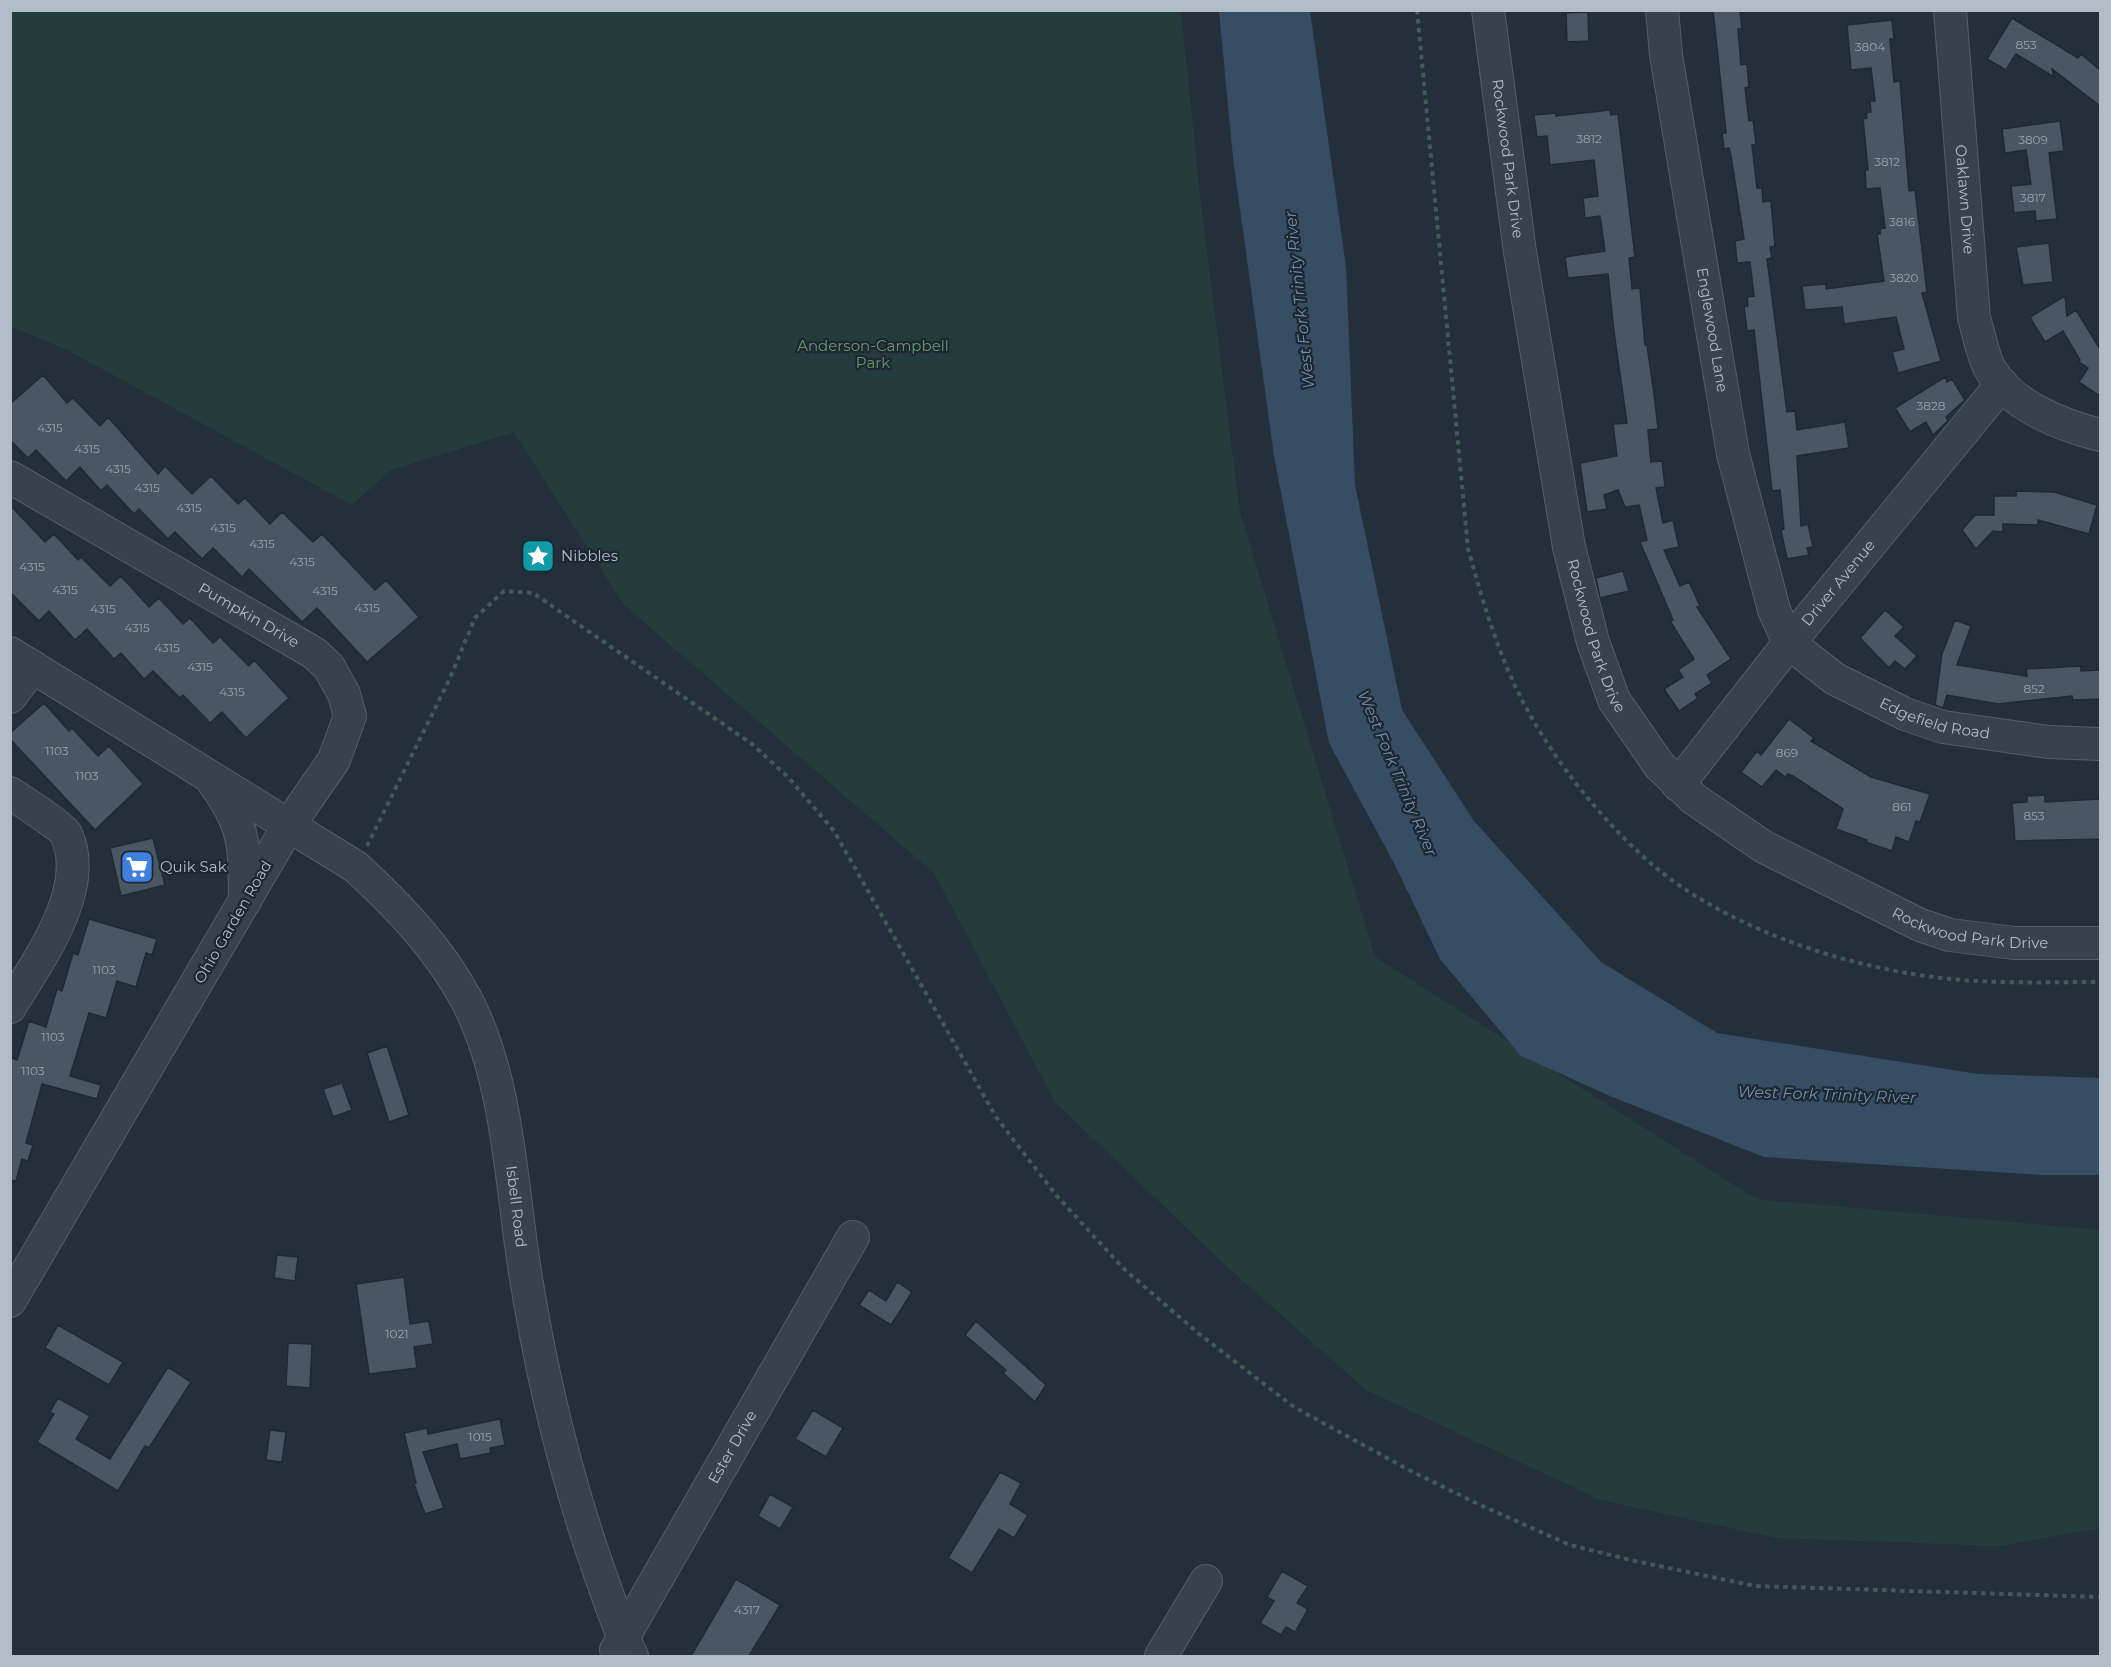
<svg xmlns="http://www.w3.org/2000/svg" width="2111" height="1667" font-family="Montserrat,sans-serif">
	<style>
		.green { fill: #253c3d }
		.water { fill: #364d63 }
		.building { fill: #495765; stroke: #1e2933; stroke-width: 1.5 }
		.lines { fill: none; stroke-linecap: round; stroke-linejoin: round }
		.minor-casing { stroke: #555f6a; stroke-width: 34 }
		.path { stroke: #43595a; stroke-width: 4; stroke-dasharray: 4.5 4.5; stroke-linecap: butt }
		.minor { stroke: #37424c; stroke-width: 32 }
		.labels { text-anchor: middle; stroke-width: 4.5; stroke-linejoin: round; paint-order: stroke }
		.number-label { font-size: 12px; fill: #98a3af }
		.street-label { font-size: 15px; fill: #b2bcc8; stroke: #1c2731 }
		.park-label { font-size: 15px; fill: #699970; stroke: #1c2731 }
		.poi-label { font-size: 15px; fill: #b2bcc8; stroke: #1c2731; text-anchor: start }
		.water-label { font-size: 16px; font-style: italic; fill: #7290ab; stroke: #1c2731 }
	</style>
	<rect width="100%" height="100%" fill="#23303c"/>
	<!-- green -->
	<path class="green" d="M 10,11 L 1181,11 L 1201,206 L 1240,512 L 1375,957 L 1756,1199 L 2100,1230 L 2100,1528 L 2000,1546 L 1776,1538 L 1601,1500 L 1366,1390 L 1223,1263 L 1055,1102 L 934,873 L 624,605 L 514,432 L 391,470 L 352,505 L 69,351 L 11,326 Z"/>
	<!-- water -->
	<path class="water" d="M 1219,11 L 1310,11 L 1346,267 L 1355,485 L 1402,710 L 1474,821 L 1601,962 L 1717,1033 L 1978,1074 L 2100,1078 L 2100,1175 L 2042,1175 L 1764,1157 L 1610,1096 L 1521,1056 L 1440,959 L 1395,865 L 1329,743 L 1274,456 L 1233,158 Z"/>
	<!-- building -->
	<path class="building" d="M 1713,10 L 1740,10 L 1742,29 L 1738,29 L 1741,65 L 1747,64 L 1749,87 L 1745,88 L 1749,121 L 1753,120 L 1756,144 L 1752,145 L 1757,188 L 1762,188 L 1763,202 L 1771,201 L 1775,246 L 1770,247 L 1772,258 L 1767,259 L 1787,412 L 1795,411 L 1797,430 L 1845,422 L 1849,448 L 1797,456 L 1801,526 L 1808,524 L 1813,547 L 1807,548 L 1809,555 L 1787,559 L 1781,530 L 1784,529 L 1780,490 L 1772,491 L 1754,330 L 1747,331 L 1744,307 L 1748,306 L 1747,297 L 1754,296 L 1750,262 L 1737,263 L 1735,241 L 1744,239 L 1731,156 L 1729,148 L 1724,149 L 1722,133 L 1726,133 Z
		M 1588,12 L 1589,41 L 1567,42 L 1566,13 Z
		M 2012,18 L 2078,58 L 2081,54 L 2100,70 L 2100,106 L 2052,69 L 2054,77 L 2016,54 L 2006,70 L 1987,59 Z
		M 1892,20 L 1894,39 L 1890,39 L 1894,82 L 1900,81 L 1909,191 L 1915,190 L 1927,292 L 1922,293 L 1941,361 L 1898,373 L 1892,352 L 1904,349 L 1896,317 L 1844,324 L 1842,307 L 1805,310 L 1802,286 L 1826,284 L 1826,289 L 1884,281 L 1877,234 L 1880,234 L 1880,229 L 1885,228 L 1880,188 L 1866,189 L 1865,170 L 1868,170 L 1863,119 L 1867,118 L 1866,113 L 1871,112 L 1870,101 L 1875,101 L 1871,68 L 1851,70 L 1847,25 Z
		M 1610,110 L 1611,115 L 1618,114 L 1635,257 L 1629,258 L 1632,289 L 1640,288 L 1645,345 L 1647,345 L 1655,401 L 1658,429 L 1648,430 L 1651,462 L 1662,461 L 1665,487 L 1656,488 L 1663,523 L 1673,520 L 1679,547 L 1664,550 L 1680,586 L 1689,582 L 1700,606 L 1697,607 L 1731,659 L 1707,675 L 1712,683 L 1695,694 L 1698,698 L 1679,711 L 1664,689 L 1683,677 L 1678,670 L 1694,659 L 1670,621 L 1673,620 L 1640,542 L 1647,540 L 1639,505 L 1625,507 L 1618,490 L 1604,495 L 1607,509 L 1587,512 L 1580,463 L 1617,456 L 1613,424 L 1627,423 L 1614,332 L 1608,274 L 1568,278 L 1565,257 L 1605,251 L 1600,216 L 1585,218 L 1583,198 L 1598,196 L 1594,160 L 1550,165 L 1547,136 L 1537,137 L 1534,115 L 1556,113 L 1556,116 Z
		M 2060,121 L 2064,151 L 2049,153 L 2057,219 L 2036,221 L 2035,211 L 2014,213 L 2011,186 L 2031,184 L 2026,150 L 2005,153 L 2002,129 Z
		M 2049,243 L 2053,282 L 2023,285 L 2016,247 Z
		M 2065,296 L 2067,316 L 2076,310 L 2100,349 L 2100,396 L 2079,382 L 2088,368 L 2079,362 L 2080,360 L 2063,331 L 2045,342 L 2030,317 Z
		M 43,375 L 67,403 L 73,398 L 100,426 L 108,417 L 158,474 L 165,466 L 192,494 L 211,476 L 238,504 L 245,498 L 270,524 L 282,512 L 313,542 L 322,534 L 375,590 L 386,580 L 419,617 L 367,662 L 317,608 L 302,622 L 249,569 L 242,577 L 213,548 L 202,559 L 175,532 L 168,539 L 139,509 L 134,514 L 107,485 L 101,491 L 80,467 L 66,481 L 36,450 L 28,458 L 10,440 L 10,404 Z
		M 1945,377 L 1947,382 L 1952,379 L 1965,400 L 1946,417 L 1948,421 L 1933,435 L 1926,422 L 1910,432 L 1895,408 Z
		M 2016,491 L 2054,492 L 2097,505 L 2089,534 L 2038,520 L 2038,525 L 2003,524 L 2003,532 L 1993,531 L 1976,549 L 1962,530 L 1975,515 L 1994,515 L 1994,496 L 2016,496 Z
		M 10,505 L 45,542 L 54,534 L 78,560 L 81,557 L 110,586 L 121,576 L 149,607 L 159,598 L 183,624 L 190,618 L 213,643 L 220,637 L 249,666 L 254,660 L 289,698 L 246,738 L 222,712 L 210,723 L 183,695 L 180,698 L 153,671 L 144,679 L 121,653 L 114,659 L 87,629 L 75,640 L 49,611 L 39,621 L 10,592 Z
		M 1623,571 L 1629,591 L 1600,598 L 1596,578 Z
		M 1885,610 L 1904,627 L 1895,636 L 1917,656 L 1905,669 L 1895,661 L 1889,668 L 1860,638 Z
		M 1955,620 L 1971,626 L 1957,665 L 2027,676 L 2026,669 L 2081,666 L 2081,671 L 2100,670 L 2100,699 L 2073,700 L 2072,696 L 1998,704 L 1947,695 L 1943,708 L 1935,705 L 1942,654 Z
		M 44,703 L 69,731 L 72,728 L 98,756 L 109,746 L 143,784 L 95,830 L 10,739 L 10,733 Z
		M 1789,719 L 1814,738 L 1811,741 L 1871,777 L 1930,794 L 1920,822 L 1916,821 L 1909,842 L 1896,837 L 1892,851 L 1866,842 L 1867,840 L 1836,829 L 1843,809 L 1793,776 L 1788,774 L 1785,777 L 1776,770 L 1762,787 L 1741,772 L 1757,751 L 1761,755 Z
		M 2045,795 L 2045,802 L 2100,799 L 2100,839 L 2015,841 L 2012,803 L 2027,802 L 2027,796 Z
		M 153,838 L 165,885 L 121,896 L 110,848 Z
		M 89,919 L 157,939 L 152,955 L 146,953 L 136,987 L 117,981 L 106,1018 L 89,1013 L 70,1076 L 101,1085 L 97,1099 L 42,1084 L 26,1143 L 33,1145 L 28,1161 L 22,1159 L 16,1181 L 10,1180 L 10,1057 L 17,1060 L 29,1021 L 46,1027 L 57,989 L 62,991 L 73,953 L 78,955 Z
		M 387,1046 L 409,1115 L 389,1122 L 367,1053 Z
		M 342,1083 L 352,1110 L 333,1117 L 323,1089 Z
		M 277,1255 L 298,1257 L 295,1281 L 274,1278 Z
		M 404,1277 L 410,1324 L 429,1321 L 433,1344 L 414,1347 L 417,1368 L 369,1374 L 356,1284 Z
		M 897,1282 L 912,1292 L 891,1325 L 859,1305 L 869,1290 L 886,1301 Z
		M 976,1321 L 1046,1385 L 1035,1402 L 1003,1373 L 1006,1370 L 965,1335 Z
		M 58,1325 L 123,1362 L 109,1385 L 45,1348 Z
		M 288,1343 L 312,1344 L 310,1388 L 286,1386 Z
		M 168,1367 L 191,1382 L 149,1448 L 145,1446 L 118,1491 L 37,1442 L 54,1414 L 50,1412 L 58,1398 L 90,1416 L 76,1439 L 110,1459 Z
		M 813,1410 L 843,1428 L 826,1457 L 795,1439 Z
		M 500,1419 L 505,1445 L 490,1448 L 491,1453 L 460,1459 L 457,1444 L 423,1452 L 444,1508 L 425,1514 L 414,1484 L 416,1483 L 404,1433 L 427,1428 L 428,1434 Z
		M 270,1430 L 286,1432 L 282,1462 L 266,1460 Z
		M 1000,1472 L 1021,1483 L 1010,1504 L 1028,1515 L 1014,1538 L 999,1529 L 972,1573 L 948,1558 Z
		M 770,1494 L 793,1507 L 780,1529 L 758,1516 Z
		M 1282,1571 L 1308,1586 L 1297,1603 L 1308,1609 L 1295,1632 L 1286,1627 L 1281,1635 L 1260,1623 L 1274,1601 L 1267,1597 Z
		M 736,1579 L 780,1605 L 749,1656 L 691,1656 Z"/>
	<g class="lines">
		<!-- minor casing -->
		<g class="minor-casing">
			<g id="minor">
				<path id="s1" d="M 1488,10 L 1520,252 L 1569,547 L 1593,642 L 1614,700 L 1659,765 L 1694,799 L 1764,847 L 1920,925 L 1950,935 L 2014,943 L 2100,943"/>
				<path id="s2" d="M 1662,10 L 1666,55 L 1733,454 L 1774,610 L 1789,643 L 1835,679 L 1905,714 L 1943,727 L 2048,742 L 2100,744"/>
				<path id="s3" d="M 1950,10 L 1974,318 C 1979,334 1982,353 1989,367 C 2009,405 2061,425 2100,435"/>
				<path id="s4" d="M 10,477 L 314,653 L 329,667 L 344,694 L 350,716 L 334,760 L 289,825 L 10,1301"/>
				<path id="s5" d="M 10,653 L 356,867 C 399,907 438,947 466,999 C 506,1074 511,1176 523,1259 C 539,1364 563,1468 598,1568 C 609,1598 618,1628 632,1656"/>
				<path d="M 10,697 L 33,667"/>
				<path d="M 213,782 C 247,828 244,847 245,901"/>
				<path id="s6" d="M 1678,785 L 1789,643 L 2002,384"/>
				<path d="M 10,793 C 21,800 61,826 66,834 C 92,889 37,962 10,1007"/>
				<path id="s7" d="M 616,1650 L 853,1237"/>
				<path d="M 1161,1656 L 1206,1581"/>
			</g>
		</g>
		<!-- path -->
		<path class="path" d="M 1417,10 L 1468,549 C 1482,598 1496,648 1519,694 C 1550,757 1606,827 1660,871 C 1736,932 1855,970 1951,979 C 2000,984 2051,982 2100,982
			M 367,846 L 450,678 L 475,618 L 504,591 L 533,593 L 752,744 L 788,777 L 834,831 L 996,1117 L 1056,1195 L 1124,1269 L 1198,1333 L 1294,1407 L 1407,1469 L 1476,1503 L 1570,1545 L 1635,1561 L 1755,1586 L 2100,1597"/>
		<!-- minor -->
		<use href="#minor" class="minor"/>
	</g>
	<!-- icons -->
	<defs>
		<g id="sight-square" transform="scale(1.725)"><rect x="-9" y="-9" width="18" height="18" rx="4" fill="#0f9aa8" stroke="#1c2731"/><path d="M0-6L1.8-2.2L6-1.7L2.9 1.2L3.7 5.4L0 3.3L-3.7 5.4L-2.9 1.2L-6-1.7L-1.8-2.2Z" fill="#fff"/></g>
		<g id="supermarket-square" transform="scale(1.725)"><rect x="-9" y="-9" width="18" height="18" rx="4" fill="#3f7fe0" stroke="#1c2731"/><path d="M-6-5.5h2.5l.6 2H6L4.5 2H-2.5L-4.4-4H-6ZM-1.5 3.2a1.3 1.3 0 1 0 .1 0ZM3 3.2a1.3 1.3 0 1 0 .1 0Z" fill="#fff"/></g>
	</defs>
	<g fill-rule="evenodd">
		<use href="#sight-square" x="538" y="556"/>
		<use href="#supermarket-square" x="137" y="867"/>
	</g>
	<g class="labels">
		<!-- number labels -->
		<g class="number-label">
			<text x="2026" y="49">853</text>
			<text x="1870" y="51">3804</text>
			<text x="1589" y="143">3812</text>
			<text x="2033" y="144">3809</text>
			<text x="1887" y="166">3812</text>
			<text x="2033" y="202">3817</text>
			<text x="1902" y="226">3816</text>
			<text x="1904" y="282">3820</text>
			<text x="1931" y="410">3828</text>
			<text x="50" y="432">4315</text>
			<text x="87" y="453">4315</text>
			<text x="118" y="473">4315</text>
			<text x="147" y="492">4315</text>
			<text x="189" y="512">4315</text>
			<text x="223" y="532">4315</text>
			<text x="262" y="548">4315</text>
			<text x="302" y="566">4315</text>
			<text x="32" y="571">4315</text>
			<text x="65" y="594">4315</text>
			<text x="325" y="595">4315</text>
			<text x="367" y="612">4315</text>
			<text x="103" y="613">4315</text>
			<text x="137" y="632">4315</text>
			<text x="167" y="652">4315</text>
			<text x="200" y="671">4315</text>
			<text x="2034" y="693">852</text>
			<text x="232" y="696">4315</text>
			<text x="57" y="755">1103</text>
			<text x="1787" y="757">869</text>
			<text x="87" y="780">1103</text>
			<text x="1902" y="811">861</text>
			<text x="2034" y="820">853</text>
			<text x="104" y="974">1103</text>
			<text x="53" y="1041">1103</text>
			<text x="33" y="1075">1103</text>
			<text x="397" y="1338">1021</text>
			<text x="480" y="1441">1015</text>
			<text x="747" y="1614">4317</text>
		</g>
		<!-- street labels -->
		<g class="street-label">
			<text dy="5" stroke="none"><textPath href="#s1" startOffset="150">Rockwood Park Drive</textPath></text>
			<text dy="5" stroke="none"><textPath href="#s3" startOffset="190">Oaklawn Drive</textPath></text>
			<text dy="5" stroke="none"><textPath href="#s2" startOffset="324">Englewood Lane</textPath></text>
			<text dy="5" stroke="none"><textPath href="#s6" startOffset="258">Driver Avenue</textPath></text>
			<text dy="5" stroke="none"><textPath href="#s4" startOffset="276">Pumpkin Drive</textPath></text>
			<text dy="5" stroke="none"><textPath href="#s1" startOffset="636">Rockwood Park Drive</textPath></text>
			<text dy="5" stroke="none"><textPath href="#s2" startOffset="814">Edgefield Road</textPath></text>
			<text transform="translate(233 922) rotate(-60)" y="5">Ohio Garden Road</text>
			<text dy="5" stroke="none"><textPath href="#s1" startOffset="1140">Rockwood Park Drive</textPath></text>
			<text dy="5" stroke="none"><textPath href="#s5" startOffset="794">Isbell Road</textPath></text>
			<text dy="5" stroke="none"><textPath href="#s7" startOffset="234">Ester Drive</textPath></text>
		</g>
		<!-- park labels -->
		<g class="park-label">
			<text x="873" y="351">Anderson-Campbell<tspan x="873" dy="17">Park</tspan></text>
		</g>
		<!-- poi labels -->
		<g class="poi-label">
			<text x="561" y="561">Nibbles</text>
			<text x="160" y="872">Quik Sak</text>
		</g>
		<!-- water labels -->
		<g class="water-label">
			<text transform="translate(1299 300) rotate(-96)" y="6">West Fork Trinity River</text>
			<text transform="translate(1398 773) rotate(67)" y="6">West Fork Trinity River</text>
			<text transform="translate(1827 1094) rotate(2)" y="6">West Fork Trinity River</text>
		</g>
	</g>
	<!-- border -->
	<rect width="2111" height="1667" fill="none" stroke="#b2bcc8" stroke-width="24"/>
</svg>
